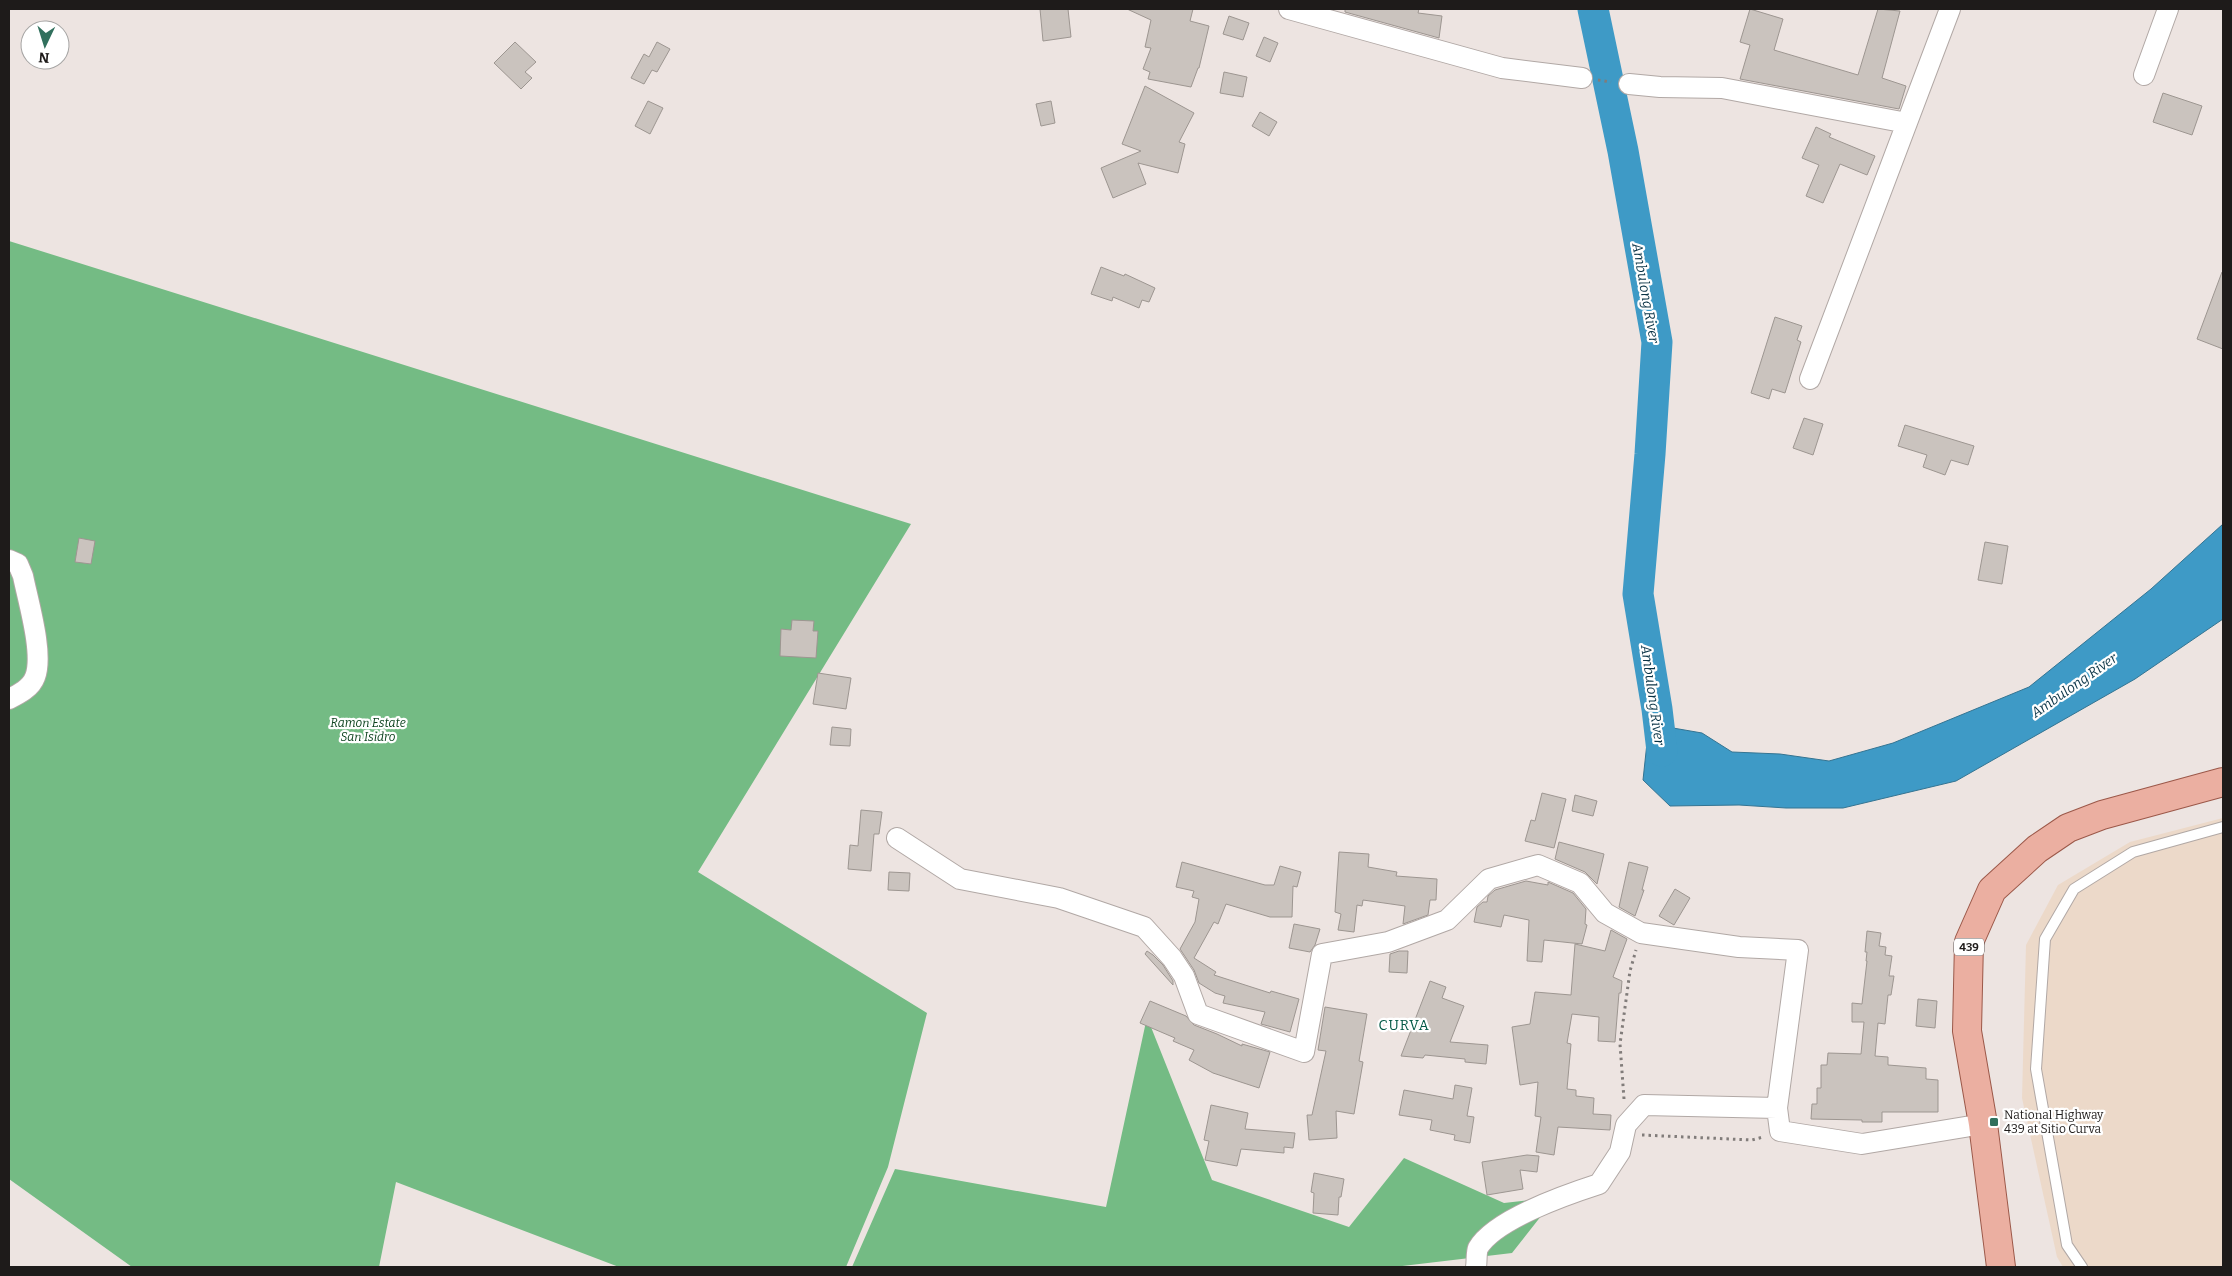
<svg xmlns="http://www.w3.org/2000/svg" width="2232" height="1276" font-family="Bitter,serif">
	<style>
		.industrial { fill: #ecd9c9 }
		.forest { fill: #74bb84 }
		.water { fill: #3e9ac6; stroke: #347492 }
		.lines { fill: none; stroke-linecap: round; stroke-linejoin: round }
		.river { stroke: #3e9ac6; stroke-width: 31 }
		.building { fill: #cac3be; stroke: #9d9691 }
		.service-casing { stroke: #b1a8a5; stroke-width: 12 }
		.minor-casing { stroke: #b1a8a5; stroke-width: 22 }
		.primary-casing { stroke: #9b5849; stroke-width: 30 }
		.path { stroke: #817c7a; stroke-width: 3; stroke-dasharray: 2.5 4; stroke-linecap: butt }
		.service { stroke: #fff; stroke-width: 10 }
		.minor { stroke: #fff; stroke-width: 20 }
		.primary { stroke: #ebafa1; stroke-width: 28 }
		.poi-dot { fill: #31705d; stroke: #fff; stroke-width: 2 }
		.labels { text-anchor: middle; stroke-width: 4.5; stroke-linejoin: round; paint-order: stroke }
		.shield { fill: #fff; stroke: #625f5f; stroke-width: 1 }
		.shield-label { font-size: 11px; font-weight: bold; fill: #1e1b1a }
		.park-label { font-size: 12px; font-style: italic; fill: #0c421e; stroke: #fff }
		.poi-label { font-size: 12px; fill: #1e1b1a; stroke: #fff; text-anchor: start }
		.water-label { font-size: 14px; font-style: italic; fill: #083245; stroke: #fff }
		.neighbourhood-label { font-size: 14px; letter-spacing: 1px; fill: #015844; stroke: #fff }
	</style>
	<rect width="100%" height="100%" fill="#ede4e1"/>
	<!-- industrial -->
	<path class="industrial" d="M 2223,818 L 2223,1267 L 2063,1267 L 2057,1257 L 2022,1098 L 2026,945 L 2058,885 L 2130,842 Z"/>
	<!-- forest -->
	<path class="forest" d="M 9,241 L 911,524 L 698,872 L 927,1013 L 888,1167 L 846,1267 L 619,1267 L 396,1182 L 379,1267 L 132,1267 L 9,1179 Z
		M 1147,1017 L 1212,1180 L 1349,1227 L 1404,1158 L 1504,1203 L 1556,1197 L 1512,1253 L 1394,1267 L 852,1267 L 895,1169 L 1106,1207 Z"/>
	<!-- water -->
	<path class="water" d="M 2223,524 L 2223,619 L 2135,679 L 1956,781 L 1843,808 L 1786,808 L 1739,805 L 1670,806 L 1643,780 L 1650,715 L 1657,709 L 1673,728 L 1702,733 L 1732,752 L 1780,754 L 1829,761 L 1893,743 L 2029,687 L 2151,589 Z"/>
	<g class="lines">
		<!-- river -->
		<path class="river" d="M 1593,9 L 1623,151 L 1657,342 L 1650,454 L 1638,594 L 1657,709 L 1662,751"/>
	</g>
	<!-- building -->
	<path class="building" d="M 1040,9 L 1068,9 L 1071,37 L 1043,41 Z
		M 1127,9 L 1193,9 L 1190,21 L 1209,26 L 1199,68 L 1198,68 L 1191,87 L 1148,79 L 1150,72 L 1143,69 L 1151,48 L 1145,47 L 1151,20 Z
		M 1345,9 L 1419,9 L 1418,13 L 1442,16 L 1439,38 L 1345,12 Z
		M 1750,9 L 1783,19 L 1774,50 L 1858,75 L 1878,9 L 1900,11 L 1882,78 L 1906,86 L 1899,109 L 1740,79 L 1750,45 L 1740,42 Z
		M 1229,16 L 1249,23 L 1243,40 L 1223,34 Z
		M 1264,37 L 1278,43 L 1270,62 L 1256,56 Z
		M 515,42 L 536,62 L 525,72 L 532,78 L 521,89 L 494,63 Z
		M 657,42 L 670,49 L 657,72 L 652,70 L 644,84 L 631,78 L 644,54 L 649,57 Z
		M 1224,72 L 1247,77 L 1243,97 L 1220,93 Z
		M 1145,86 L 1194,113 L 1179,142 L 1185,144 L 1178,173 L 1138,163 L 1146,184 L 1113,198 L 1101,168 L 1141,151 L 1122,144 Z
		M 2163,93 L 2202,106 L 2192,135 L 2153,122 Z
		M 648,101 L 663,108 L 650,134 L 635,126 Z
		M 1051,101 L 1055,123 L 1041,126 L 1036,104 Z
		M 1260,112 L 1277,122 L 1269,136 L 1252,126 Z
		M 1816,127 L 1831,134 L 1829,137 L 1875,156 L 1867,175 L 1840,164 L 1823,203 L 1806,196 L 1819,165 L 1802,158 Z
		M 1101,267 L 1124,276 L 1125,274 L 1155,288 L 1149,302 L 1142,300 L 1139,308 L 1113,297 L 1112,301 L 1091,294 Z
		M 2222,272 L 2223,272 L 2223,349 L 2197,339 Z
		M 1775,317 L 1802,326 L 1797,340 L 1801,342 L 1785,393 L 1772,389 L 1769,399 L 1751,393 Z
		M 1804,418 L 1823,424 L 1813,455 L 1793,448 Z
		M 1905,425 L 1974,446 L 1968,465 L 1951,460 L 1945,475 L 1923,467 L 1927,455 L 1898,446 Z
		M 79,538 L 95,541 L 91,564 L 75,562 Z
		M 1985,542 L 2008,546 L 2002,584 L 1978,580 Z
		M 792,620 L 814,621 L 813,631 L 818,631 L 816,658 L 780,656 L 781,629 L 791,630 Z
		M 818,673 L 851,678 L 846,709 L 813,704 Z
		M 832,727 L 851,729 L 850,746 L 830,745 Z
		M 1542,793 L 1566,799 L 1554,848 L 1525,841 L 1531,820 L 1535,821 Z
		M 1575,795 L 1597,801 L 1593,816 L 1572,811 Z
		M 861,810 L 882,812 L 879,834 L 874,834 L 871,871 L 848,869 L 850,845 L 858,846 Z
		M 1559,842 L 1604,854 L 1597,884 L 1585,872 L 1555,859 Z
		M 1339,852 L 1369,854 L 1368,867 L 1397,872 L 1396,876 L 1437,879 L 1436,900 L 1430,900 L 1428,915 L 1403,924 L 1405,906 L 1363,900 L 1362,906 L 1357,905 L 1354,932 L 1338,930 L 1341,914 L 1335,912 Z
		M 1182,862 L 1265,885 L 1274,885 L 1280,866 L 1301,872 L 1297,887 L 1293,886 L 1292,917 L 1270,917 L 1226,904 L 1218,924 L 1214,922 L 1194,958 L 1216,972 L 1214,975 L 1270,993 L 1271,991 L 1299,999 L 1290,1032 L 1261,1024 L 1265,1012 L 1223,1003 L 1225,996 L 1215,993 L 1199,983 L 1194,970 L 1180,949 L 1195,922 L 1199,899 L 1192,897 L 1194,891 L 1176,887 Z
		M 1629,862 L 1648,867 L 1642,890 L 1644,890 L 1635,916 L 1619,907 Z
		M 889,872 L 910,873 L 909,891 L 888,890 Z
		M 1526,881 L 1548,885 L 1548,882 L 1573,893 L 1586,909 L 1585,924 L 1587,925 L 1582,944 L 1544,940 L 1542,962 L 1527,961 L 1529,920 L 1504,915 L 1501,927 L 1474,922 L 1477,907 L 1483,902 L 1487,902 L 1488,896 L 1495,890 Z
		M 1675,889 L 1690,898 L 1674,925 L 1659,916 Z
		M 1294,924 L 1320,929 L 1315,945 L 1310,952 L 1289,948 Z
		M 1611,930 L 1627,939 L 1613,977 L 1622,981 L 1621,993 L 1619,993 L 1615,1042 L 1598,1041 L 1599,1017 L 1572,1014 L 1567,1043 L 1571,1044 L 1567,1089 L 1576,1090 L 1576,1096 L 1594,1098 L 1593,1114 L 1611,1115 L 1610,1130 L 1558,1127 L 1554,1155 L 1536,1152 L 1541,1117 L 1535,1116 L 1538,1082 L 1520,1085 L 1512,1027 L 1530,1024 L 1535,992 L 1571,995 L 1575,944 L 1605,951 Z
		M 1867,931 L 1881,933 L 1879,946 L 1886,947 L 1885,955 L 1892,956 L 1889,976 L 1894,976 L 1891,995 L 1888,995 L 1885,1024 L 1878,1023 L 1875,1056 L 1888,1057 L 1888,1065 L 1926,1068 L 1926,1079 L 1938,1080 L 1938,1112 L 1882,1112 L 1882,1122 L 1862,1122 L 1862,1120 L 1811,1119 L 1812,1104 L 1817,1104 L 1817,1088 L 1821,1088 L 1821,1065 L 1827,1065 L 1828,1053 L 1861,1054 L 1864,1022 L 1852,1022 L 1852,1003 L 1862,1004 L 1867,961 L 1866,961 L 1867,952 L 1865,952 Z
		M 1147,951 L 1153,955 L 1163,965 L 1173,981 L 1173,985 L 1145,954 Z
		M 1399,951 L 1408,951 L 1407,973 L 1389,972 L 1390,954 Z
		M 1430,981 L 1446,987 L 1442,998 L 1464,1006 L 1450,1042 L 1488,1045 L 1486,1064 L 1465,1062 L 1465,1059 L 1425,1055 L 1423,1058 L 1401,1056 Z
		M 1918,999 L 1937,1001 L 1935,1028 L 1916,1026 Z
		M 1150,1001 L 1186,1016 L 1194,1025 L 1217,1034 L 1242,1046 L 1242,1044 L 1270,1052 L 1259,1088 L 1213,1073 L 1189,1060 L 1194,1050 L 1173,1041 L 1175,1038 L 1140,1023 Z
		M 1325,1007 L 1367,1014 L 1359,1061 L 1363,1062 L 1354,1114 L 1336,1111 L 1337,1138 L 1309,1140 L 1307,1115 L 1312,1115 L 1326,1051 L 1318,1050 Z
		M 1455,1085 L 1472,1088 L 1467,1116 L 1474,1117 L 1470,1143 L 1454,1140 L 1455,1135 L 1430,1130 L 1432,1120 L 1399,1115 L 1404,1090 L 1453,1099 Z
		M 1211,1105 L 1248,1113 L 1245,1129 L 1295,1133 L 1293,1148 L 1284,1147 L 1284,1153 L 1241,1149 L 1237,1166 L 1205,1160 L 1209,1141 L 1204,1140 Z
		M 1527,1155 L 1539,1156 L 1537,1172 L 1520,1170 L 1523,1189 L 1487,1195 L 1482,1162 Z
		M 1314,1173 L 1344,1179 L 1341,1197 L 1339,1197 L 1338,1215 L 1313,1213 L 1314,1193 L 1311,1192 Z"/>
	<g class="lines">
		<!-- service casing -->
		<g class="service-casing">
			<path id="service" d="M 2082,1267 L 2067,1245 L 2036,1069 L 2045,939 L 2074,889 L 2133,852 L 2223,827"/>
		</g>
		<!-- minor casing -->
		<g class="minor-casing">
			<path id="minor" d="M 1289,9 L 1502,68 L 1582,78
				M 2144,75 L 2168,9
				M 1629,84 L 1660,87 L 1722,88 L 1907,123
				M 1810,379 L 1950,9
				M 9,560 L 18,564 L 23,576 C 28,601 44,654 35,677 C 31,688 19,694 9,699
				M 897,838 L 960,879 L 1059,898 L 1144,927 L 1172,958 L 1184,976 L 1198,1014 L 1304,1052 L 1322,954 L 1388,942 L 1447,920 L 1489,879 L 1538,865 L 1580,883 L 1605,913 L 1641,933 L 1739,947 L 1798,950 L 1777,1108 L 1780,1131 L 1862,1144 L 1983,1124
				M 1476,1267 C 1477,1262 1476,1253 1478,1248 C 1495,1219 1568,1194 1599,1184 L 1620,1152 L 1626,1125 L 1644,1105 L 1777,1108"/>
		</g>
		<!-- primary casing -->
		<g class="primary-casing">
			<path id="primary" d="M 2001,1267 L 1983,1124 L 1967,1031 L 1969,942 L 1992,890 L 2037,849 L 2068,828 L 2102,815 L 2223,782"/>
		</g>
		<!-- path -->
		<path class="path" d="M 1598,80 L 1611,82
			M 1624,1099 L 1620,1044 L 1630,971 L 1636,950
			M 1642,1135 L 1752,1140 L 1763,1137"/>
		<!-- service -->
		<use href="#service" class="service"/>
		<!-- minor -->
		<use href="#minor" class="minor"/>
		<!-- primary -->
		<use href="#primary" class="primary"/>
	</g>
	<!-- markers -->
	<rect class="poi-dot" x="1989" y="1117" width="10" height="10" rx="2.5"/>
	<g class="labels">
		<!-- shield labels -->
		<rect class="shield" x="1954" y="938.5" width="30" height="17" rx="4"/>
		<g class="shield-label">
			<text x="1969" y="951">439</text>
		</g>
		<!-- park labels -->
		<g class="park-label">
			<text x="368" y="727">Ramon Estate<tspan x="368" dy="14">San Isidro</tspan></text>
		</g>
		<!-- poi labels -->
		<g class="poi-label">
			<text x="2004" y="1119">National Highway<tspan x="2004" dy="14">439 at Sitio Curva</tspan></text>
		</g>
		<!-- water labels -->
		<g class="water-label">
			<text transform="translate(1646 293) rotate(80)" y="5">Ambulong River</text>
			<text transform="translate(2074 685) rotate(-35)" y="5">Ambulong River</text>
			<text transform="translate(1653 695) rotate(82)" y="5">Ambulong River</text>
		</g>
		<!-- neighbourhood labels -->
		<g class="neighbourhood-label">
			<text x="1404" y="1030">CURVA</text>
		</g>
	</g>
	<!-- border -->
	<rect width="2232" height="1276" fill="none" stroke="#1e1b1a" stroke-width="20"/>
	<!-- north arrow -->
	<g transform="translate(45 45) rotate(184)"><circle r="24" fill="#ffffff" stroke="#a5a4a3"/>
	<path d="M0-4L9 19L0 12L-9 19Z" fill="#31705d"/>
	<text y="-8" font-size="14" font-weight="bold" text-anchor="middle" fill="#1e1b1a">N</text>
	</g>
</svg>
